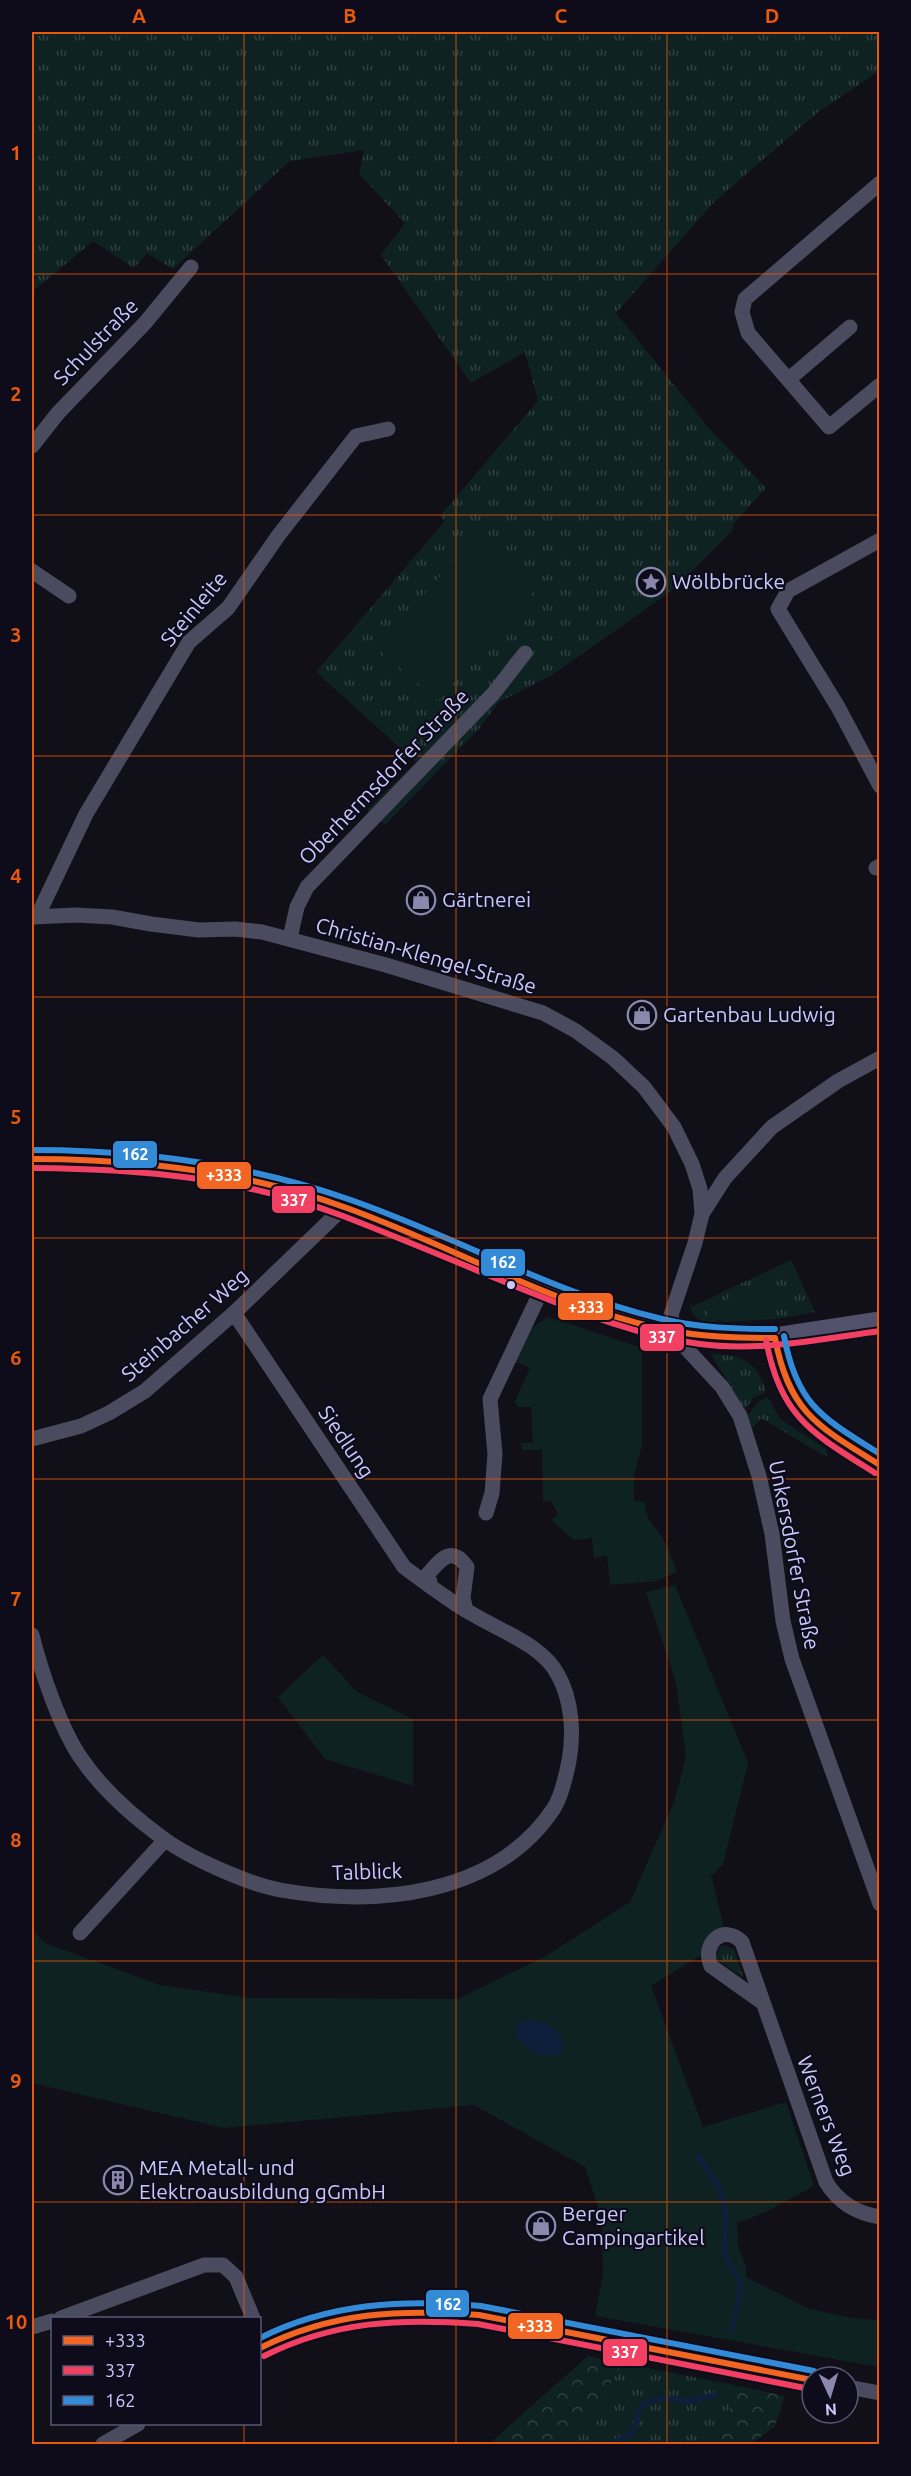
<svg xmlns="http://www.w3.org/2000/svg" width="911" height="2476" font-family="Ubuntu,sans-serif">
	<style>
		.grass { fill: url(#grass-tufts) }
		.forest { fill: url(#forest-crowns) }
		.park { fill: #0f2222 }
		.water { fill: #0d1f3b }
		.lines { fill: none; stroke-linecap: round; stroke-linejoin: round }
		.stream { stroke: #0d1f3b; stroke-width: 5 }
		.street { stroke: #4b4b60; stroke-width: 15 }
		.secondary { stroke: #51516c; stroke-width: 21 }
		.bus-1-casing { stroke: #0e0c1b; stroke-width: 10 }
		.bus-2-casing { stroke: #0e0c1b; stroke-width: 10 }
		.bus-3-casing { stroke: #0e0c1b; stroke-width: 10 }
		.bus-1 { stroke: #f26522; stroke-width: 6 }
		.bus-2 { stroke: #f24062; stroke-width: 6 }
		.bus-3 { stroke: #338bd7; stroke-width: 6 }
		.grid { fill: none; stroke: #e8590c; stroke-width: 1.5; stroke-opacity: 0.55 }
		.bus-dot { fill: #ccc8fd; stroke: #0e0c1b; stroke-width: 2 }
		.labels { text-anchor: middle; stroke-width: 4.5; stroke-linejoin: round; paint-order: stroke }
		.street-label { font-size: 21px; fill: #ccc8fd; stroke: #0e0c1b }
		.poi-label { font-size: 21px; fill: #ccc8fd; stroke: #0e0c1b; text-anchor: start }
		.line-badge { stroke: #0e0c1b; stroke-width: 2 }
		.badge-label { font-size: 16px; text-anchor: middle; font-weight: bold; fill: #fff }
		.neatline { fill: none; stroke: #e8590c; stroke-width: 2 }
		.grid-label { font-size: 20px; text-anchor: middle; font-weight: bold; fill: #e8590c }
	</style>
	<defs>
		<pattern id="grass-tufts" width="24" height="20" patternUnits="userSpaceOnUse" patternTransform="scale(1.5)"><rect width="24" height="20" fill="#0f2222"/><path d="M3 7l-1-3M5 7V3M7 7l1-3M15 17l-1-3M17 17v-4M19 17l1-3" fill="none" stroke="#314143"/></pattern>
		<pattern id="forest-crowns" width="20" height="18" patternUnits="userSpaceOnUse" patternTransform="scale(1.5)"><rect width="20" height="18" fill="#0f2222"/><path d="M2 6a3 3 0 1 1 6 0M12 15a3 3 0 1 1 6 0" fill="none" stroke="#314143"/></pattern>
	</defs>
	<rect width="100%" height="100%" fill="#111018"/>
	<!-- grass -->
	<path class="grass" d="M 32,32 L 879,32 L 879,71 L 817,113 L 715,201 L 616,313 L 708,427 L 766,488 L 735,522 L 732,531 L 676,587 L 639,614 L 552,675 L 499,702 L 478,730 L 385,825 L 367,810 L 416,762 L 316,672 L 445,521 L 440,516 L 538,401 L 525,352 L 471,383 L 381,255 L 405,223 L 359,174 L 364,150 L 290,161 L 173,269 L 147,253 L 134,268 L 93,241 L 32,292 Z
		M 791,1260 L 815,1312 L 777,1319 L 770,1278 L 709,1318 L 725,1323 C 708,1322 692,1324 690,1304 L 693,1306 Z
		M 711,1354 C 741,1355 757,1360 766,1392 L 753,1398 L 745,1410 Z
		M 768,1397 L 780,1419 L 826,1449 L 828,1458 L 761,1418 L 752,1429 L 748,1415 L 759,1401 Z
		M 723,1945 L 734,1949 L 743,1977 L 716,1959 L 718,1949 Z
		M 622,2363 L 734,2385 C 732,2407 728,2426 715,2444 L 558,2444 L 600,2404 Z"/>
	<!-- forest -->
	<path class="forest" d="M 588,2356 L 622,2363 L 600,2404 L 558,2444 L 489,2444 Z
		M 734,2385 L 785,2396 L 775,2426 L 751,2444 L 715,2444 C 728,2426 732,2407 734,2385 Z"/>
	<!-- park -->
	<path class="park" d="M 479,532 L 539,586 L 438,701 L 377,648 Z
		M 770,1277 L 777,1319 L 725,1322 L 709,1318 L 709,1308 Z
		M 548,1317 L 642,1348 L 642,1445 L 634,1475 L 634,1501 L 645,1502 C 647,1523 651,1520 661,1536 C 668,1546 672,1560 677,1572 L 657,1581 L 610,1585 L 607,1556 L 594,1558 L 592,1538 L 574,1540 L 551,1520 L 558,1515 L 551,1500 L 543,1502 L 542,1450 L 522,1450 L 521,1443 L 533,1443 L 531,1407 L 518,1407 L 515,1401 L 530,1368 L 514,1361 L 533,1327 Z
		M 675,1585 L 748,1763 L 723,1864 L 711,1876 L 724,1928 C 708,1930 704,1941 701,1955 L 651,1986 L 703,2127 L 786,2102 L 814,2186 L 764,2213 L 737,2223 L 738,2245 L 746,2268 L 746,2277 L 809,2309 L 853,2318 L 879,2320 L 879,2367 L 595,2316 L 603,2274 L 602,2219 L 585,2167 L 474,2105 L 224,2128 L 32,2083 L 32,1930 L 45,1943 L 160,1985 L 249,1998 L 458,1999 L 546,1956 L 630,1902 L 674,1802 L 686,1757 L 676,1682 L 646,1592 Z
		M 323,1655 L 357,1692 L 413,1719 L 413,1786 L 325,1759 L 278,1697 Z"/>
	<!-- water -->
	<path class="water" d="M 530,2020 C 551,2023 554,2025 564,2044 L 562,2051 C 557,2054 553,2056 548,2056 C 533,2055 507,2038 519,2022 Z"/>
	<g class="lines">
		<!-- stream -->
		<path class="stream" d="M 698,2156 L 720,2189 L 726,2216 L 724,2253 L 740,2281 L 739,2298 L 731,2332
			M 611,2444 L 632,2433 L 642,2405 L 663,2398 L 691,2401 L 715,2395"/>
		<!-- street -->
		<path class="street" d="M 880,183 L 745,299 L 742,312 L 748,333 L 829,427 L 880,385
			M 789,379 L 850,327
			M 32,446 L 58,413 L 145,323 L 191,267
			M 880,540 L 788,591 L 778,609 L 838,707 L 880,786
			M 32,571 L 69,596
			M 876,868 L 880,866
			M 32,917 L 76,915 L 112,917 L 151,924 L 199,930 L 235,929 L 262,932 L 386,965 L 543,1013 L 576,1031 L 613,1058 L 644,1087 L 674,1127 L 692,1164 L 700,1189 L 702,1214
			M 37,917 L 86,814 L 189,642 L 228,608 L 278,536 L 356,436 L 388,429
			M 290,938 L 297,907 L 307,887 L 493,694 L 525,653
			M 880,1058 L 838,1081 L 772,1127 L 725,1178 L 702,1214 L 695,1243 L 671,1315 L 675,1332 L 684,1346 L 722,1387 L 740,1416 L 759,1476 L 772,1534 L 783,1621 L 792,1659 L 880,1904
			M 32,1159 C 138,1157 244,1171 344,1207 C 484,1256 621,1348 775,1338
			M 234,1313 L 404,1567 L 431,1587
			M 32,1439 L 81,1426 L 109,1413 L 145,1391 L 234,1313 L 344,1207
			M 486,1513 L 492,1493 L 495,1454 L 490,1399 L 542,1289
			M 32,1635 C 41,1671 61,1731 83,1761 C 104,1791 135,1818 164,1839 C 190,1858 248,1884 280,1890 C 376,1907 496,1896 554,1808 C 562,1795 566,1776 569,1761 C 574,1734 572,1700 558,1675 C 543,1646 503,1632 476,1616 C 460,1608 446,1597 431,1587 L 428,1574 C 441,1559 452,1545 467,1567 L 463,1598 L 466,1610
			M 80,1933 L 165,1840
			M 763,2003 L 711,1966 C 701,1944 723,1923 742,1942 L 826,2182 C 839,2203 856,2213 880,2217
			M 61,2318 L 204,2265 L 223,2265 L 236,2277 L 253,2318
			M 32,2327 L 52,2321
			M 260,2348 C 325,2310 406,2308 479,2315 L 812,2380
			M 848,2387 L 880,2393
			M 103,2444 L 138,2424"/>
		<!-- secondary -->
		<path class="secondary" d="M 880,1322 L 775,1338 C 784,1413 822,1428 880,1465"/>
		<!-- bus-1 casing -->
		<g class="bus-1-casing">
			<path id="bus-1" d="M 32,1159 C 138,1159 244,1171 344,1207 C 451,1245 551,1305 662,1329 C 700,1337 737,1338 775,1338
				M 775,1338 C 789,1413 819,1427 880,1465
				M 260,2348 C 332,2312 400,2309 479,2315 L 812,2380"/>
		</g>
		<!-- bus-2 casing -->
		<g class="bus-2-casing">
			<path id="bus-2" d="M 32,1168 C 141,1169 240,1177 343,1216 C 405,1240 466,1266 527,1291 C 584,1314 639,1336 700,1344 C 760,1352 820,1339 880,1331
				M 766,1340 C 781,1418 812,1433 875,1473
				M 264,2356 C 334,2321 401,2318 478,2324 L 810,2389"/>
		</g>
		<!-- bus-3 casing -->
		<g class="bus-3-casing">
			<path id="bus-3" d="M 32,1150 C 139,1150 243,1163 345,1198 C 452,1234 551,1293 662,1319 C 699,1328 737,1329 775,1329
				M 784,1336 C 797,1406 823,1418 880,1454
				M 260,2338 C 329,2303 404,2299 481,2306 L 814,2371"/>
		</g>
		<!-- bus-1 -->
		<use href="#bus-1" class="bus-1"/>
		<!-- bus-2 -->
		<use href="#bus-2" class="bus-2"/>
		<!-- bus-3 -->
		<use href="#bus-3" class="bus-3"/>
	</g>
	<!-- grid -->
	<path class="grid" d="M 244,32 L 244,2318M 456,32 L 456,2444M 667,32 L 667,2444M 32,274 L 880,274M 32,515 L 880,515M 32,756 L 880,756M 32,997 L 880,997M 32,1238 L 880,1238M 32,1479 L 880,1479M 32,1720 L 880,1720M 32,1961 L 880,1961M 32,2202 L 880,2202M 244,2424 L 244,2444"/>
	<!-- icons -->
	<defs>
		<g id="sight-ring" transform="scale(1.5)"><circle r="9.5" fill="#0e0c1b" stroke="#8b88ad" stroke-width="1.5"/><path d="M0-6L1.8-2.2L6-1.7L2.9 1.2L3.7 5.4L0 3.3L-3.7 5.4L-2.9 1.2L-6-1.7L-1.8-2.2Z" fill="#8b88ad"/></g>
		<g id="shop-ring" transform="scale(1.5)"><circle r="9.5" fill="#0e0c1b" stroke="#8b88ad" stroke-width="1.5"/><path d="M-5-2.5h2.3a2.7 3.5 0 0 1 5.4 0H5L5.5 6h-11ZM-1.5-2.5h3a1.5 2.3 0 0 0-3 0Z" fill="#8b88ad"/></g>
		<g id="building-ring" transform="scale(1.5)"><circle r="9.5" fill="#0e0c1b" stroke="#8b88ad" stroke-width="1.5"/><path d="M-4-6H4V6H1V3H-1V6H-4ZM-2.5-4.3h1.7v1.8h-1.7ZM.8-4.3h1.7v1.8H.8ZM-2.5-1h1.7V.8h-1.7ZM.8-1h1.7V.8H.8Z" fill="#8b88ad"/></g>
	</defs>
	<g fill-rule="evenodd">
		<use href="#sight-ring" x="651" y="582"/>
		<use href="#shop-ring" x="421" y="900"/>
		<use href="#shop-ring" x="642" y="1015"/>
		<use href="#building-ring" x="118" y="2180"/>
		<use href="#shop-ring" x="541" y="2226"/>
	</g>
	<!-- markers -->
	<circle class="bus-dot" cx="511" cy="1285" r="5"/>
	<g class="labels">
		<!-- street labels -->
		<g class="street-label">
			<text transform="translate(96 342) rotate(-46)" y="7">Schulstraße</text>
			<text transform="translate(194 609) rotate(-50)" y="7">Steinleite</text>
			<text transform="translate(384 777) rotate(-46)" y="7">Oberhermsdorfer Straße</text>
			<text transform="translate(426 956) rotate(16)" y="7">Christian-Klengel-Straße</text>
			<text transform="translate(185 1325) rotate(-41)" y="7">Steinbacher Weg</text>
			<text transform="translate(346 1442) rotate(56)" y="7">Siedlung</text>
			<text transform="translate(794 1555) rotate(79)" y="7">Unkersdorfer Straße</text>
			<text transform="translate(367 1872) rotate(-2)" y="7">Talblick</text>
			<text transform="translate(826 2116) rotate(69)" y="7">Werners Weg</text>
		</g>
		<!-- poi labels -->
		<g class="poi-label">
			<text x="672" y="589">Wölbbrücke</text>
			<text x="442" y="907">Gärtnerei</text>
			<text x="663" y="1022">Gartenbau Ludwig</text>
			<text x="139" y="2175">MEA Metall- und<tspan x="139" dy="24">Elektroausbildung gGmbH</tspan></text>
			<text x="562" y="2221">Berger<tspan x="562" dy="24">Campingartikel</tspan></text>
		</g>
	</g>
	<g class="line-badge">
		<rect x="112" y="1140" width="46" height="29" rx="6" fill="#338bd7"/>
		<rect x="196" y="1161" width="56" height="29" rx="6" fill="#f26522"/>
		<rect x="271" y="1185" width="45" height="29" rx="6" fill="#f24062"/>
		<rect x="480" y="1248" width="46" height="29" rx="6" fill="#338bd7"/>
		<rect x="557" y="1292" width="57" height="29" rx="6" fill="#f26522"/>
		<rect x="639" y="1323" width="46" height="29" rx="6" fill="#f24062"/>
		<rect x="425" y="2289" width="45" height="29" rx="6" fill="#338bd7"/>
		<rect x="507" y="2312" width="57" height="28" rx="6" fill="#f26522"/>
		<rect x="602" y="2338" width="46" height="29" rx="6" fill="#f24062"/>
	</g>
	<g class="badge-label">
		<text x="135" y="1160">162</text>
		<text x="224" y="1181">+333</text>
		<text x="294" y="1206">337</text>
		<text x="503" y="1268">162</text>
		<text x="586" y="1313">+333</text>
		<text x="662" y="1343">337</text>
		<text x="448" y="2310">162</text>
		<text x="535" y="2332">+333</text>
		<text x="625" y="2358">337</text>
	</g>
	<!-- border -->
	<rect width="911" height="2476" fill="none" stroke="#0e0c1b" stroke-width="66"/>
	<!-- legend -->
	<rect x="51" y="2317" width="210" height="108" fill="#0e0c1b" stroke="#5a5775" stroke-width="1.5"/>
	<rect x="63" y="2336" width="30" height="9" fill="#f26522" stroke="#5a5775" stroke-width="1.5"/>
	<text x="105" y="2347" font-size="18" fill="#ccc8fd">+333</text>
	<rect x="63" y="2366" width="30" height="9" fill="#f24062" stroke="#5a5775" stroke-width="1.5"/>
	<text x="105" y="2377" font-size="18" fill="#ccc8fd">337</text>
	<rect x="63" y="2396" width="30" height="9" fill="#338bd7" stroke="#5a5775" stroke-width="1.5"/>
	<text x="105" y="2407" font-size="18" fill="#ccc8fd">162</text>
	<!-- north arrow -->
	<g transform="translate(830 2395) rotate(176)"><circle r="28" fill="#0e0c1b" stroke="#5a5775" stroke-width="1.5"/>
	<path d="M0-4.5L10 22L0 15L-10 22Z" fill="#8b88ad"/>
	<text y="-9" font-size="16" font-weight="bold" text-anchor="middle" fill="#ccc8fd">N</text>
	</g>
	<rect x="33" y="33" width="845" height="2410" class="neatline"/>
	<g class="grid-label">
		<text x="139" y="23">A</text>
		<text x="350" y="23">B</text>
		<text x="561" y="23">C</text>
		<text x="772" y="23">D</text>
		<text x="16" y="160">1</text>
		<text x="16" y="401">2</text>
		<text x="16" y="642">3</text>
		<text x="16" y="883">4</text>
		<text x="16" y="1124">5</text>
		<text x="16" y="1365">6</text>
		<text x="16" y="1606">7</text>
		<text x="16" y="1847">8</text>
		<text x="16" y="2088">9</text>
		<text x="16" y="2329">10</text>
	</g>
</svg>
